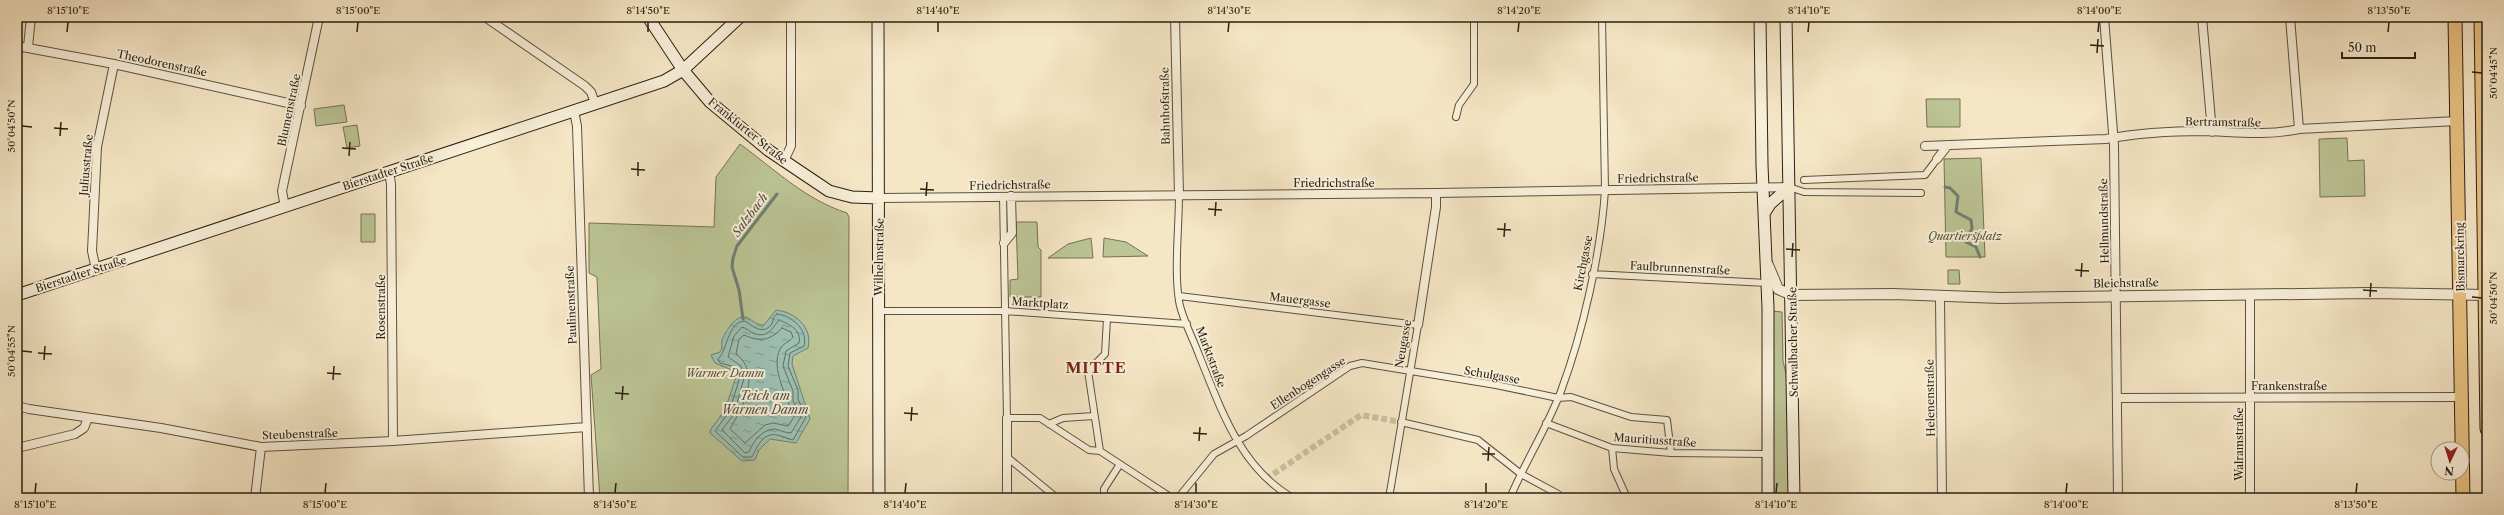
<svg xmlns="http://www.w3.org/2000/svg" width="2504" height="515" font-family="'Libre Caslon Text',serif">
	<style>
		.green { fill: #bcc595; stroke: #747254 }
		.water { fill: url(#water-ripples); stroke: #6f8073 }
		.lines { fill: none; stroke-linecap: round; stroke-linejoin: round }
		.shore { stroke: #647062; stroke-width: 1 }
		.stream { stroke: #6f8073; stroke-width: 3 }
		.pedestrian-tunnel { stroke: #cdbea1; stroke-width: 6; stroke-dasharray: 6 3; stroke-linecap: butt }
		.pedestrian-casing { stroke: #5e513f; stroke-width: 8 }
		.minor-casing { stroke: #5e513f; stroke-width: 10 }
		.tertiary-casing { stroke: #5e513f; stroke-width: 12 }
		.secondary-casing { stroke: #2b1f12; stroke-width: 13 }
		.primary-casing { stroke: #2b1f12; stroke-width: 15 }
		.pedestrian { stroke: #f8efd9; stroke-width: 6 }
		.minor { stroke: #f8efd9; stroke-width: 8 }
		.tertiary { stroke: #f8efd9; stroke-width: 10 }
		.secondary { stroke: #f8efd9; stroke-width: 11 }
		.primary { stroke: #eac382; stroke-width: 13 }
		.ticks { fill: none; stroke: #2b1f12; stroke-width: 1.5 }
		.labels { text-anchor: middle; stroke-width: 4; stroke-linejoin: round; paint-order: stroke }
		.street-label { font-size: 11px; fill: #2b1f12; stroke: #f8efd9 }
		.park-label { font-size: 11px; font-style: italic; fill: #565139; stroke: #f8efd9 }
		.water-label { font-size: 12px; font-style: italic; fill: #4d4f42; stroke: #f8efd9 }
		.district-label { font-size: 15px; font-weight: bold; letter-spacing: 1px; fill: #7a1f14; stroke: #f8efd9 }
		.neatline { fill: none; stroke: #2b1f12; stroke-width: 1.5 }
		.ticks-label { font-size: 10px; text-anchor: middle; fill: #2b1f12 }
	</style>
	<defs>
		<pattern id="water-ripples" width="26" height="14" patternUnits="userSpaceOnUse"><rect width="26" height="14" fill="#9cc0b3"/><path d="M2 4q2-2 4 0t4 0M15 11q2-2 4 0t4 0" fill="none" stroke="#7f9b90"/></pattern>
	</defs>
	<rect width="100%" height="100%" fill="#f5e6c5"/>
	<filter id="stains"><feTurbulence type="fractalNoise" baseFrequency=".005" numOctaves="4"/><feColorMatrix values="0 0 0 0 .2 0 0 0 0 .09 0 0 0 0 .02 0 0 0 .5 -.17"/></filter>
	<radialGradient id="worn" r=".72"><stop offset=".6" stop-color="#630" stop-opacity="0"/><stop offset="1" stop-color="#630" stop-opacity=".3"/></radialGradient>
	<!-- green -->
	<path class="green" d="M 1926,99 L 1960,99 L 1960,127 L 1927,127 Z
		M 344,105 L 347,122 L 316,126 L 314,109 Z
		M 357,125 L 360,146 L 347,148 L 343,127 Z
		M 2347,138 L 2348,161 L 2364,160 L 2365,196 L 2320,197 L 2319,139 Z
		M 740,144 C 774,169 806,200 847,213 L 849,217 L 848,498 L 600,498 L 591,375 L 601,369 L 597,277 L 589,273 L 589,223 L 714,227 L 716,177 Z
		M 1981,158 L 1985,257 L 1946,257 L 1944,159 Z
		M 361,214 L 375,214 L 375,242 L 361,242 Z
		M 1016,222 L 1037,222 L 1038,247 L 1041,250 L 1041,297 L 1010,297 L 1010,280 L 1018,279 Z
		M 1091,238 L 1093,258 L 1048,258 L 1068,244 Z
		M 1104,238 L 1126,242 L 1148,256 L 1103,257 Z
		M 1948,270 L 1959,270 L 1960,284 L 1948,284 Z
		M 1771,311 L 1782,312 L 1783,361 L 1789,386 L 1789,498 L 1774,498 Z"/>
	<!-- water -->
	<path class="water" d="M 776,310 C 795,312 813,327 808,348 L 793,356 L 792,364 L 810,419 L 796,443 L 770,439 L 759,450 L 755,460 L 742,461 L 710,433 L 711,429 L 725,410 L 736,377 L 732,370 L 715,363 L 711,355 L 720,352 C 723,348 721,344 722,340 C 724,334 735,315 745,317 C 752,319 755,325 764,325 Z"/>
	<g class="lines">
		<!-- shore -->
		<path class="shore" d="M 777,314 C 793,316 808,330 804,346 L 790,353 L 788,366 L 798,390 L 798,399 L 806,417 L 793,440 C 788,439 783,436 777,435 C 763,432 757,447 752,457 L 743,457 L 715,431 L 729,412 L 740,377 L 735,367 L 720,363 L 718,359 C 728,350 727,322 745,321 C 752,326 763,335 771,325 C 774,321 772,317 777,314 Z
			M 779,320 C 789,324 802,330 799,343 L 786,351 L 783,366 L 793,391 L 793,401 L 801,417 L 791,433 C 785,433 780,430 775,429 C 762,429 753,442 749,452 L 745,453 L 722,430 L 734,414 L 744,378 L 741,366 L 728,357 L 734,336 L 742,327 C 746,328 749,331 753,333 C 767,339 772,329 779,320 Z
			M 782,328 L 791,332 L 793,337 C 790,342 783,343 780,349 C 770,368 788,399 794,417 L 788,426 L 773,423 L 765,425 L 745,443 L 730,429 C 743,406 762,374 736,354 L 739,339 L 744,335 C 760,342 770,341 782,328 Z"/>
		<!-- stream -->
		<path class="stream" d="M 1945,187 L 1950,188 L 1958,196 L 1956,212 L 1971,220 L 1972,228 L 1966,242 L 1976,247 L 1980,257
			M 743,319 L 739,290 L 732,267 L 733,258 L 737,246 L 777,194"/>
		<!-- pedestrian-tunnel -->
		<path class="pedestrian-tunnel" d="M 1266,479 L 1361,415 L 1401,422"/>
		<!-- pedestrian casing -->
		<g class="pedestrian-casing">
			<path id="pedestrian" d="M 1456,117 L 1459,105 L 1474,84 L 1474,17
				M 1804,180 L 1925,175 L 1937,159
				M 1789,187 L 1804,192 L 1921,193
				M 1179,195 C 1179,228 1174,270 1179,301 C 1182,319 1193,338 1199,355 C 1221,409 1240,468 1293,498
				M 1003,196 L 1007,418 L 1040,418 L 1089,450 L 1100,451 L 1172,498
				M 1592,274 L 1767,283
				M 1179,296 L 1418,325 L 1389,498
				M 878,311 L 1005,311 L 1187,324
				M 1401,422 L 1478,440 L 1521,474 L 1558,494 L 1558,498
				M 1546,423 L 1612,448 L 1671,453 L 1767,454
				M 1049,424 L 1063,418 L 1094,416
				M 1612,448 L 1614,469 L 1627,498
				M 1100,451 L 1088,371 L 1105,354 L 1107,318
				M 1007,457 L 1057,498
				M 1104,498 L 1104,489 L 1120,464
				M 1178,498 L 1214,454 L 1246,436 L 1350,366 L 1362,363 L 1496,385 L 1558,398 L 1571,397 L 1631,417 L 1667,420 L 1671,453
				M 1510,498 C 1525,462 1547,428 1561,391 C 1583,332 1601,252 1605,190 L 1602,17"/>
		</g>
		<!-- minor casing -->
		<g class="minor-casing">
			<path id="minor" d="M 485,17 L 585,86 L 591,92 L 595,103
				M 1175,17 L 1179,195
				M 2104,17 L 2114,145 L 2118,498
				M 2202,17 L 2212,132
				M 2290,17 L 2299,129
				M 17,46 L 114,64 L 301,106
				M 28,47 L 31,17
				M 574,111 L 577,126 L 589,498
				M 1925,146 L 2106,139 C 2138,133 2171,131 2204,131 C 2237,132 2266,136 2299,129 L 2457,121
				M 1937,159 L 1948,145
				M 784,161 L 791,146 L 791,17
				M 389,172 L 391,184 L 393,441
				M 879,198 L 1436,193 L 1789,187
				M 285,207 L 282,191 L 319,17
				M 1004,243 L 1012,233 L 1011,196
				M 96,270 L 92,251 L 97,147 L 114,64
				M 2250,294 L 2250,498
				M 1940,297 L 1942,498
				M 1418,325 L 1436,207 L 1436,193
				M 2117,398 L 2462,397
				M 17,406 L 29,409 L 161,428 L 261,447 L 393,441 L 587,427
				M 1007,418 L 1007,498
				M 17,448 L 75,434 L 84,428 L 88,418
				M 255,498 L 261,447"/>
		</g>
		<!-- tertiary casing -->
		<g class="tertiary-casing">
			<path id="tertiary" d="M 1768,265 L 1778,289 L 1792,295 L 1893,294 L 2001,298 L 2369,293 L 2487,295"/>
		</g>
		<!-- secondary casing -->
		<g class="secondary-casing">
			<path id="secondary" d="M 648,17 L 683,70 L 710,102 L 768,150 L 829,191 L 852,197 L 879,198
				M 878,17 L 879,498
				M 1760,17 L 1762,165 L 1768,308 L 1768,498
				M 1786,17 L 1794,498
				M 1765,212 L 1770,204 L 1789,187
				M 17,295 L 664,81 L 683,70 L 740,17"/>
		</g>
		<!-- primary casing -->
		<g class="primary-casing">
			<path id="primary" d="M 2455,17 L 2463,498
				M 2481,17 L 2487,429"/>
		</g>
		<!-- pedestrian -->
		<use href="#pedestrian" class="pedestrian"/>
		<!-- minor -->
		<use href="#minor" class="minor"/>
		<!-- tertiary -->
		<use href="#tertiary" class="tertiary"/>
		<!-- secondary -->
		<use href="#secondary" class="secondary"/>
		<!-- primary -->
		<use href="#primary" class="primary"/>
	</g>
	<!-- ticks -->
	<path class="ticks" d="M 67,32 L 68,22M 357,32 L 358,22M 648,32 L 648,22M 938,32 L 938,22M 1228,32 L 1229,22M 1518,32 L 1519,22M 1808,32 L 1809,22M 2098,32 L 2099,22M 2388,32 L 2389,22M 2090,45 L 2104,46M 2097,53 L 2098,39M 2472,72 L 2482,73M 22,126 L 32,127M 54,128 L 68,129M 60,136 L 61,122M 342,148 L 356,149M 349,156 L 350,142M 631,169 L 645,170M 638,176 L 638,162M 920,189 L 934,190M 926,196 L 927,182M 1208,209 L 1222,210M 1215,216 L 1216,202M 1497,229 L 1511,230M 1504,237 L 1505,223M 1786,249 L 1800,250M 1792,257 L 1793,243M 2075,270 L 2089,271M 2081,277 L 2082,263M 2363,290 L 2377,291M 2370,297 L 2371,283M 2472,297 L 2482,298M 22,351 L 32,352M 38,353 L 52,354M 44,360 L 45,346M 327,373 L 341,374M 333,380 L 334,366M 615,393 L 629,394M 622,400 L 623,386M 904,413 L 918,414M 911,421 L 912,407M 1193,433 L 1207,434M 1199,441 L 1200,427M 1482,454 L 1495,454M 1488,461 L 1489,447M 35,493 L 36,483M 325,493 L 326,483M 615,493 L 616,483M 905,493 L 906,483M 1196,493 L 1196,483M 1486,493 L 1486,483M 1776,493 L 1777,483M 2066,493 L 2067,483M 2356,493 L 2357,483"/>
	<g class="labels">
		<!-- street labels -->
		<g class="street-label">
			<text transform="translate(162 63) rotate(12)" y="4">Theodorenstraße</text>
			<text transform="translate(1165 106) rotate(-91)" y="4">Bahnhofstraße</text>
			<text transform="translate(289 110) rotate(-78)" y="4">Blumenstraße</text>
			<text transform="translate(2223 122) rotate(1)" y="4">Bertramstraße</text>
			<text transform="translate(748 131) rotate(39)" y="4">Frankfurter Straße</text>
			<text transform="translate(86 165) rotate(-85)" y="4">Juliusstraße</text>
			<text transform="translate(388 172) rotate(-18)" y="4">Bierstadter Straße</text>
			<text transform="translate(1658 178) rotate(-1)" y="4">Friedrichstraße</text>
			<text x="1334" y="187">Friedrichstraße</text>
			<text transform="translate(1010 185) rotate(-1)" y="4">Friedrichstraße</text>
			<text transform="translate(2104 221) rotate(-91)" y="4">Hellmundstraße</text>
			<text transform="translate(879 257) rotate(-89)" y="4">Wilhelmstraße</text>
			<text transform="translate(2460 257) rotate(-91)" y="4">Bismarckring</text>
			<text transform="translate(1583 263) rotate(-79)" y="4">Kirchgasse</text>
			<text transform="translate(1680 268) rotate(3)" y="4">Faulbrunnenstraße</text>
			<text transform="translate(81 274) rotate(-18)" y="4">Bierstadter Straße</text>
			<text transform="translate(2126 283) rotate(-1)" y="4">Bleichstraße</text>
			<text transform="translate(1300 300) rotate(7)" y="4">Mauergasse</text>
			<text transform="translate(1040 303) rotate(4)" y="4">Marktplatz</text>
			<text transform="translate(571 305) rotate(-92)" y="4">Paulinenstraße</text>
			<text transform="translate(381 307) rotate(-90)" y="4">Rosenstraße</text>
			<text transform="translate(1793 342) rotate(-91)" y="4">Schwalbacher Straße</text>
			<text transform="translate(1403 344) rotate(-80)" y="4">Neugasse</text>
			<text transform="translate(1211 357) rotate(69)" y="4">Marktstraße</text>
			<text transform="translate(1492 375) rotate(10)" y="4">Schulgasse</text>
			<text transform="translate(1308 383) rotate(-33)" y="4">Ellenbogengasse</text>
			<text x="2289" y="390">Frankenstraße</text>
			<text transform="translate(1930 398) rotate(-91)" y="4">Helenenstraße</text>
			<text transform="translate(300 434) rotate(-2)" y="4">Steubenstraße</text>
			<text transform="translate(1655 440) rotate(4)" y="4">Mauritiusstraße</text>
			<text transform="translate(2239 444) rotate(-90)" y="4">Walramstraße</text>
		</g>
		<!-- park labels -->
		<g class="park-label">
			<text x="1965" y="240">Quartiersplatz</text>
			<text x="725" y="377">Warmer Damm</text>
		</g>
		<!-- water labels -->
		<g class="water-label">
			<text transform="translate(750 215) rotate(-53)" y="4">Salzbach</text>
			<text x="765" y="400">Teich am<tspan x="765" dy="14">Warmen Damm</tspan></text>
		</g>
		<!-- district labels -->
		<g class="district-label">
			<text x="1096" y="373">MITTE</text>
		</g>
	</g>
	<!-- margin -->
	<rect width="2504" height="515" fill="none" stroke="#f5e6c5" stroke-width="44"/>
	<!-- north arrow -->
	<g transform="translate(2450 461) rotate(184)"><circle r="19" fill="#f8efd9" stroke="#a69c89"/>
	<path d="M0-3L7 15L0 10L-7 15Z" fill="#8f2418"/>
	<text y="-6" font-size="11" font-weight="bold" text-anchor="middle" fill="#2b1f12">N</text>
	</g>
	<!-- scale -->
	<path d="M2342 52v6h73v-6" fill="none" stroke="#2b1f12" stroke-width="2"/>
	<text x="2348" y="52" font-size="12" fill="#2b1f12" stroke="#f8efd9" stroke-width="3" paint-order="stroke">50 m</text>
	<rect x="22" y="22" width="2460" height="471" class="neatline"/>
	<g class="ticks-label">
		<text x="68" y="14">8°15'10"E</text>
		<text x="358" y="14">8°15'00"E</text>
		<text x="648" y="14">8°14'50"E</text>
		<text x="938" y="14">8°14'40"E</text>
		<text x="1229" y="14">8°14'30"E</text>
		<text x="1519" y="14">8°14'20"E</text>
		<text x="1809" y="14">8°14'10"E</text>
		<text x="2099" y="14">8°14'00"E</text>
		<text x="2389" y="14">8°13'50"E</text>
		<text transform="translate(2493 73) rotate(-90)" y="4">50°04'45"N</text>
		<text transform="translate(11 126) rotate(-90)" y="4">50°04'50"N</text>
		<text transform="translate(2493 298) rotate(-90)" y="4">50°04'50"N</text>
		<text transform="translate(11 351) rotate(-90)" y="4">50°04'55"N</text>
		<text x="35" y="508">8°15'10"E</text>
		<text x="325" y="508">8°15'00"E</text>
		<text x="615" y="508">8°14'50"E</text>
		<text x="905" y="508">8°14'40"E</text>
		<text x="1196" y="508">8°14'30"E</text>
		<text x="1486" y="508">8°14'20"E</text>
		<text x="1776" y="508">8°14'10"E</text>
		<text x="2066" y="508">8°14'00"E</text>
		<text x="2356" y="508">8°13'50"E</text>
	</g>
	<rect width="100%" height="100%" filter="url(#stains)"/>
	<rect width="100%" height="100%" fill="url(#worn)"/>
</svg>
